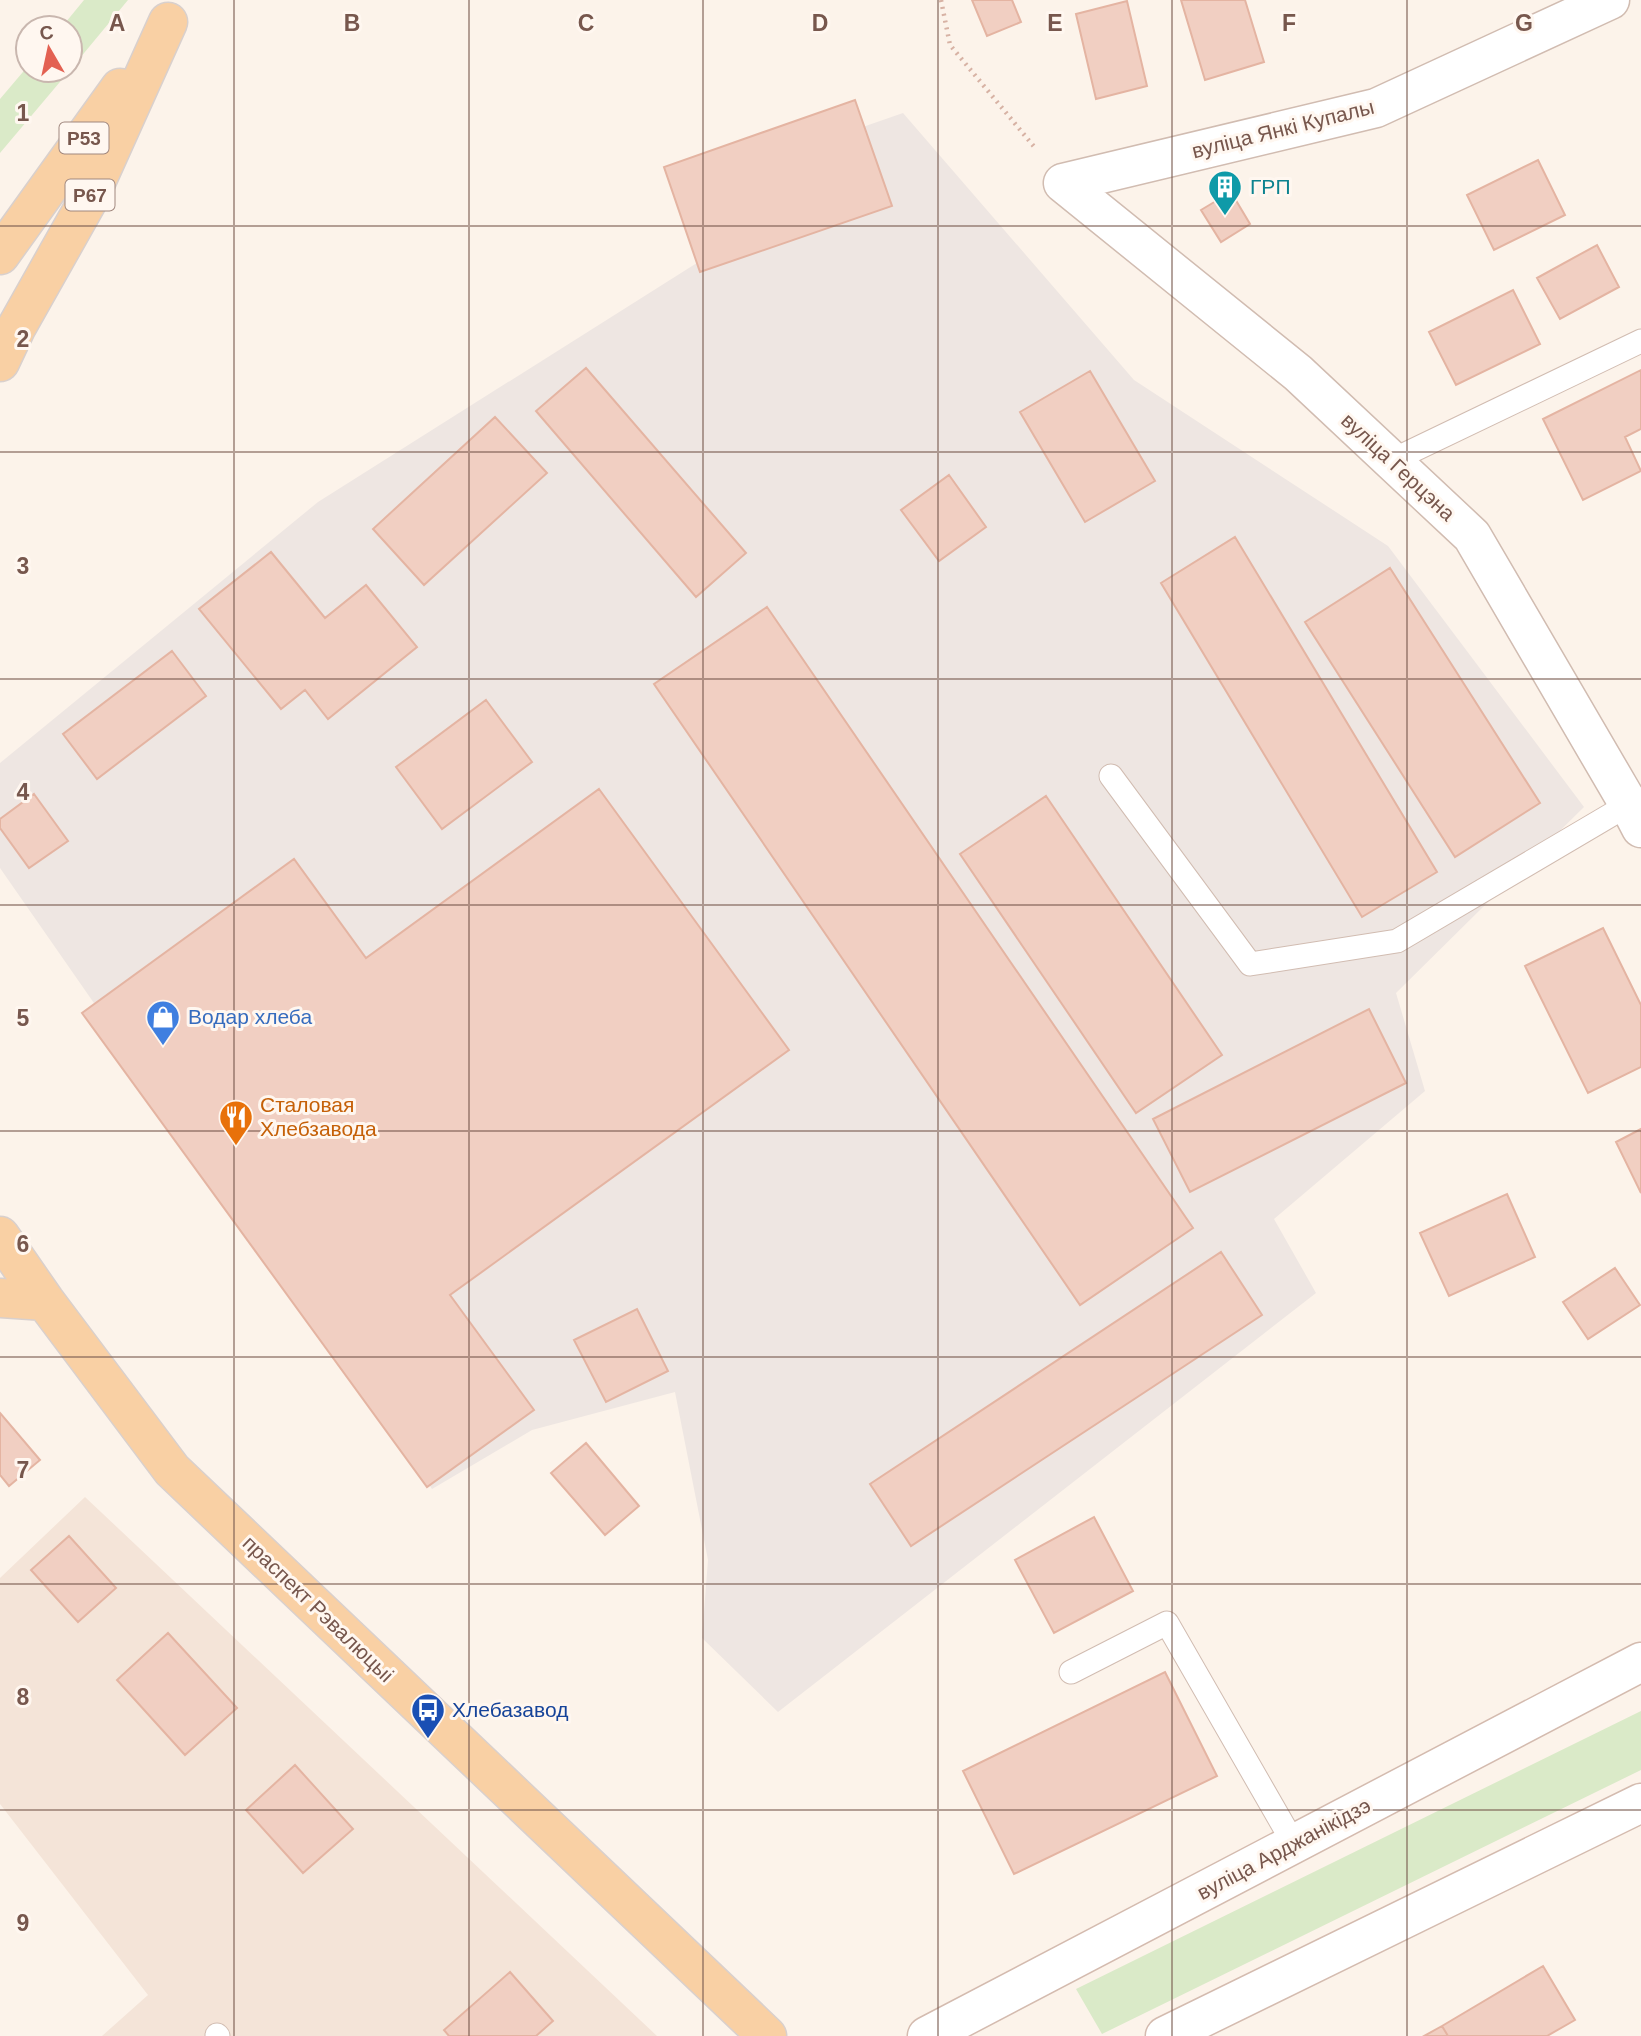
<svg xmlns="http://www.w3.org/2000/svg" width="1641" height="2036" font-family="Arial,sans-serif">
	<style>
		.residential { fill: #f4e4d8 }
		.industrial { fill: #eee6e2 }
		.green { fill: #daeac8 }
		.building { fill: #f1cfc2; stroke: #e4b4a2; stroke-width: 2 }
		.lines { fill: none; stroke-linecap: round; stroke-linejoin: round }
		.lane-casing { stroke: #d1bcb1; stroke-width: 25 }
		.street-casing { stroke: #d1bcb1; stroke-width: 41 }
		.secondary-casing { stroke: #d4bbaf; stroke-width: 41 }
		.primary-casing { stroke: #d9d0cd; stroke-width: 41 }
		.path { stroke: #d7b2a4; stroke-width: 4.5; stroke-dasharray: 2 5; stroke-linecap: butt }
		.lane { stroke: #fff; stroke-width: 23 }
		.street { stroke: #fff; stroke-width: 38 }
		.secondary { stroke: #fff; stroke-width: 38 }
		.primary { stroke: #f9d0a4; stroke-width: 38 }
		.grid { fill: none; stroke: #77574d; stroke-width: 2; stroke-opacity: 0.55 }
		.labels { text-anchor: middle; stroke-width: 6; stroke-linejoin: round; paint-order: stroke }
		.shield { fill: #fff7f0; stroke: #a0877e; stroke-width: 2 }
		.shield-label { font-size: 19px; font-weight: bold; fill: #77574d }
		.street-label { font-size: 21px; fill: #77574d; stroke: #fff7f0 }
		.culture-label { font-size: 21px; fill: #0d838f; stroke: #fff7f0; text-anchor: start }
		.shop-label { font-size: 21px; fill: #366cbe; stroke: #fff7f0; text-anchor: start }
		.food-label { font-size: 21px; fill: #c56008; stroke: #fff7f0; text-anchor: start }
		.transit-label { font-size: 21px; fill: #164399; stroke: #fff7f0; text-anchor: start }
		.grid-label { font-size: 23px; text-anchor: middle; font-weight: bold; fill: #77574d; stroke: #fff7f0; stroke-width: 6; stroke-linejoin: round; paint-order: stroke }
	</style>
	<rect width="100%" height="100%" fill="#fcf3ea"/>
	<!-- residential -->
	<path class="residential" d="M 85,1497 L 657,2036 L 102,2036 L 148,1995 L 0,1804 L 0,1578 Z"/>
	<!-- industrial -->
	<path class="industrial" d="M 903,113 L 1134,380 L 1388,546 L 1584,807 L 1396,993 L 1425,1091 L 1274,1219 L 1316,1293 L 778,1712 L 702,1638 L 708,1560 L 675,1392 L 532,1430 L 432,1489 L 0,868 L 0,763 L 318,502 L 700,261 L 857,129 Z"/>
	<!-- green -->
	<path class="green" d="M 84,0 L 128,0 L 70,70 L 70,28 L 61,28 Z
		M 28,66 L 28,70 L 70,70 L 0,153 L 0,99 Z
		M 1641,1711 L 1641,1770 L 1102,2034 L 1076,1989 Z"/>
	<!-- building -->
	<path class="building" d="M 972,0 L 1012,0 L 1021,22 L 987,36 Z
		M 1181,0 L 1245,0 L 1264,62 L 1205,80 Z
		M 1127,1 L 1147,86 L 1096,99 L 1076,14 Z
		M 855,100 L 892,206 L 700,272 L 664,167 Z
		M 1538,160 L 1565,215 L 1494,250 L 1467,195 Z
		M 1231,192 L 1250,224 L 1221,242 L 1201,210 Z
		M 1597,245 L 1619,287 L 1560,319 L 1537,278 Z
		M 1513,290 L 1540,344 L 1456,385 L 1429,332 Z
		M 586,368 L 746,553 L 696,597 L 536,411 Z
		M 1641,370 L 1641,429 L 1625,437 L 1641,471 L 1583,500 L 1543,419 Z
		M 1090,371 L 1155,481 L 1085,522 L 1020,412 Z
		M 495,417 L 547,473 L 424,585 L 373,529 Z
		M 949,475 L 986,527 L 939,561 L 901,510 Z
		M 1235,537 L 1437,872 L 1362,917 L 1161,583 Z
		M 271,552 L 325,618 L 366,585 L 417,647 L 328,719 L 305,690 L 281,709 L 199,609 Z
		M 1390,568 L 1540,803 L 1455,857 L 1305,622 Z
		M 767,607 L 1193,1228 L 1080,1305 L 654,684 Z
		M 172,651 L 206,696 L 97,779 L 63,734 Z
		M 486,700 L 532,762 L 442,829 L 396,767 Z
		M 599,789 L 789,1050 L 450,1295 L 534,1410 L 427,1487 L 82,1013 L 294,859 L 366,958 Z
		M 34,794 L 68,841 L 29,868 L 0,828 L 0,819 Z
		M 1046,796 L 1222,1055 L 1136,1113 L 960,854 Z
		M 1603,928 L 1641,1005 L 1641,1067 L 1588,1093 L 1525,966 Z
		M 1369,1009 L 1406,1083 L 1190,1192 L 1153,1119 Z
		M 1641,1129 L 1641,1193 L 1616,1142 Z
		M 1507,1194 L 1535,1257 L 1449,1296 L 1420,1233 Z
		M 1221,1252 L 1262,1315 L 911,1546 L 870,1484 Z
		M 1615,1268 L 1640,1305 L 1588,1339 L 1563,1302 Z
		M 637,1309 L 668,1371 L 606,1402 L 574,1340 Z
		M 0,1413 L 40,1460 L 9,1486 L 0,1475 Z
		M 586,1443 L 639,1506 L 605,1535 L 551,1473 Z
		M 1094,1517 L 1133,1591 L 1054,1633 L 1015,1560 Z
		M 69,1536 L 116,1588 L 78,1622 L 31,1570 Z
		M 168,1633 L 237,1708 L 185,1755 L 117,1680 Z
		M 1165,1672 L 1217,1776 L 1014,1874 L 963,1771 Z
		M 295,1765 L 353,1829 L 303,1873 L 246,1810 Z
		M 1543,1966 L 1575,2020 L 1547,2036 L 1448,2036 L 1442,2026 Z
		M 510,1972 L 553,2021 L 536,2036 L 449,2036 L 444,2030 Z
		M 1442,2026 L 1448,2036 L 1424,2036 Z"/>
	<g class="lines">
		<!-- lane casing -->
		<g class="lane-casing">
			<path id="lane" d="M 1391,461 L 1641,341
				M 1111,776 L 1250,964 L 1397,941 L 1638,799
				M 1071,1672 L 1167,1623 L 1294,1844
				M 217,2035 L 218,2036"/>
		</g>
		<!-- street casing -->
		<g class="street-casing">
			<path id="street" d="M 1063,183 L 1298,373 L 1472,536 L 1629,805 L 1641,828
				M 1063,183 L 1376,108 L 1610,0"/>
		</g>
		<!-- secondary casing -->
		<g class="secondary-casing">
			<path id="secondary" d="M 927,2036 L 1641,1662
				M 1165,2036 L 1641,1803"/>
		</g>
		<!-- primary casing -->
		<g class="primary-casing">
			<path id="primary" d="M 0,255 L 120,88
				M 0,362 L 16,328 L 87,202 L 168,22
				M 0,1236 L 45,1301 L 172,1470 L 767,2036
				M 0,1298 L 45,1301"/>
		</g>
		<!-- path -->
		<path class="path" d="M 941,0 L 950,45 L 1036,149"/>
		<!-- lane -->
		<use href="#lane" class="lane"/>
		<!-- street -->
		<use href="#street" class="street"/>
		<!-- secondary -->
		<use href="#secondary" class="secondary"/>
		<!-- primary -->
		<use href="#primary" class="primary"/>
	</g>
	<!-- grid -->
	<path class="grid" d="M 234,0 L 234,2036M 469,0 L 469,2036M 703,0 L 703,2036M 938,0 L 938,2036M 1172,0 L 1172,2036M 1407,0 L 1407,2036M 0,226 L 1641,226M 0,452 L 1641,452M 0,679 L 1641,679M 0,905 L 1641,905M 0,1131 L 1641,1131M 0,1357 L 1641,1357M 0,1584 L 1641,1584M 0,1810 L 1641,1810"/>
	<!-- icons -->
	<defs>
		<g id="building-pin" transform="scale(1.75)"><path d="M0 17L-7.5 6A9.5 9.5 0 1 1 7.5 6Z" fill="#0f9aa8" stroke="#fff7f0"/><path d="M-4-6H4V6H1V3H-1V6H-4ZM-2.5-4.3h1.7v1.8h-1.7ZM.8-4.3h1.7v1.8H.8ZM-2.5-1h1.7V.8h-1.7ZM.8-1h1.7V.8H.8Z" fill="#fff"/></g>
		<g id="shop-pin" transform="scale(1.75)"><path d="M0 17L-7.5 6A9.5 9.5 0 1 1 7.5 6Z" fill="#3f7fe0" stroke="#fff7f0"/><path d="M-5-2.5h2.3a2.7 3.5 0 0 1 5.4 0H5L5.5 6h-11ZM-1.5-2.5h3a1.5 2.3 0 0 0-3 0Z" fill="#fff"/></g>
		<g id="restaurant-pin" transform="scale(1.75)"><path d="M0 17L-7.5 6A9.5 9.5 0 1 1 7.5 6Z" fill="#e8710a" stroke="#fff7f0"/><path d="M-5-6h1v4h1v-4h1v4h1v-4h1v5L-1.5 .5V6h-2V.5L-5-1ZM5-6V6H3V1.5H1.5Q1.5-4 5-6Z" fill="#fff"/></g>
		<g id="bus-pin" transform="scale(1.75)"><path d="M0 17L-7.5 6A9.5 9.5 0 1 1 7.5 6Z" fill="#1a4fb4" stroke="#fff7f0"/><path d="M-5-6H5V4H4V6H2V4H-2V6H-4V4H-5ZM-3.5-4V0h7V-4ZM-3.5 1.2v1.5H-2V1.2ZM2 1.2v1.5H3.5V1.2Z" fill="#fff"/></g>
	</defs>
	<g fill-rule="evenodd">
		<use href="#building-pin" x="1225" y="187"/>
		<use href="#shop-pin" x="163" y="1017"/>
		<use href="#restaurant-pin" x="236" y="1117"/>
		<use href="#bus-pin" x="428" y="1710"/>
	</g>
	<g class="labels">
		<!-- shield labels -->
		<g class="shield">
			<rect x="59.5" y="122.5" width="49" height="31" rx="5"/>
			<rect x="65.5" y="179.5" width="49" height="31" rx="5"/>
		</g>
		<g class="shield-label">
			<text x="84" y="145">Р53</text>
			<text x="90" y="202">Р67</text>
		</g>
		<!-- street labels -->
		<g class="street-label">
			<text transform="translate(1283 129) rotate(-14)" y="7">вуліца Янкі Купалы</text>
			<text transform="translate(1398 467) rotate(43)" y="7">вуліца Герцэна</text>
			<text transform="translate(318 1609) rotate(44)" y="7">праспект Рэвалюцыі</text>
			<text transform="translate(1284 1849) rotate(-28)" y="7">вуліца Арджанікідзэ</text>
		</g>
		<!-- culture labels -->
		<g class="culture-label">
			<text x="1250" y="194">ГРП</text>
		</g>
		<!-- shop labels -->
		<g class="shop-label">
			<text x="188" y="1024">Водар хлеба</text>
		</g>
		<!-- food labels -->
		<g class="food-label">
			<text x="260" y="1112">Сталовая<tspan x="260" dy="24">Хлебзавода</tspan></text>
		</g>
		<!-- transit labels -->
		<g class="transit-label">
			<text x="452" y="1717">Хлебазавод</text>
		</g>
	</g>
	<g class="grid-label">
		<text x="117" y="31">A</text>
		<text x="352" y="31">B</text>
		<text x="586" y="31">C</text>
		<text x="820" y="31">D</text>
		<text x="1055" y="31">E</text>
		<text x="1289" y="31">F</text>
		<text x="1524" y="31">G</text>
		<text x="23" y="121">1</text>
		<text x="23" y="347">2</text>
		<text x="23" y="574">3</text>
		<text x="23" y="800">4</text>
		<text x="23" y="1026">5</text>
		<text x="23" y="1252">6</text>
		<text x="23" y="1478">7</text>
		<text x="23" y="1705">8</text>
		<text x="23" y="1931">9</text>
	</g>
	<!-- north arrow -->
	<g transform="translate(49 49) rotate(351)"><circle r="33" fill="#fff7f0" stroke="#c9b7af" stroke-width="2"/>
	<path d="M0-5L12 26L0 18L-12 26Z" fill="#e36152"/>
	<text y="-10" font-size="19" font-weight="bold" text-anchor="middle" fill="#77574d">С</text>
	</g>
</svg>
